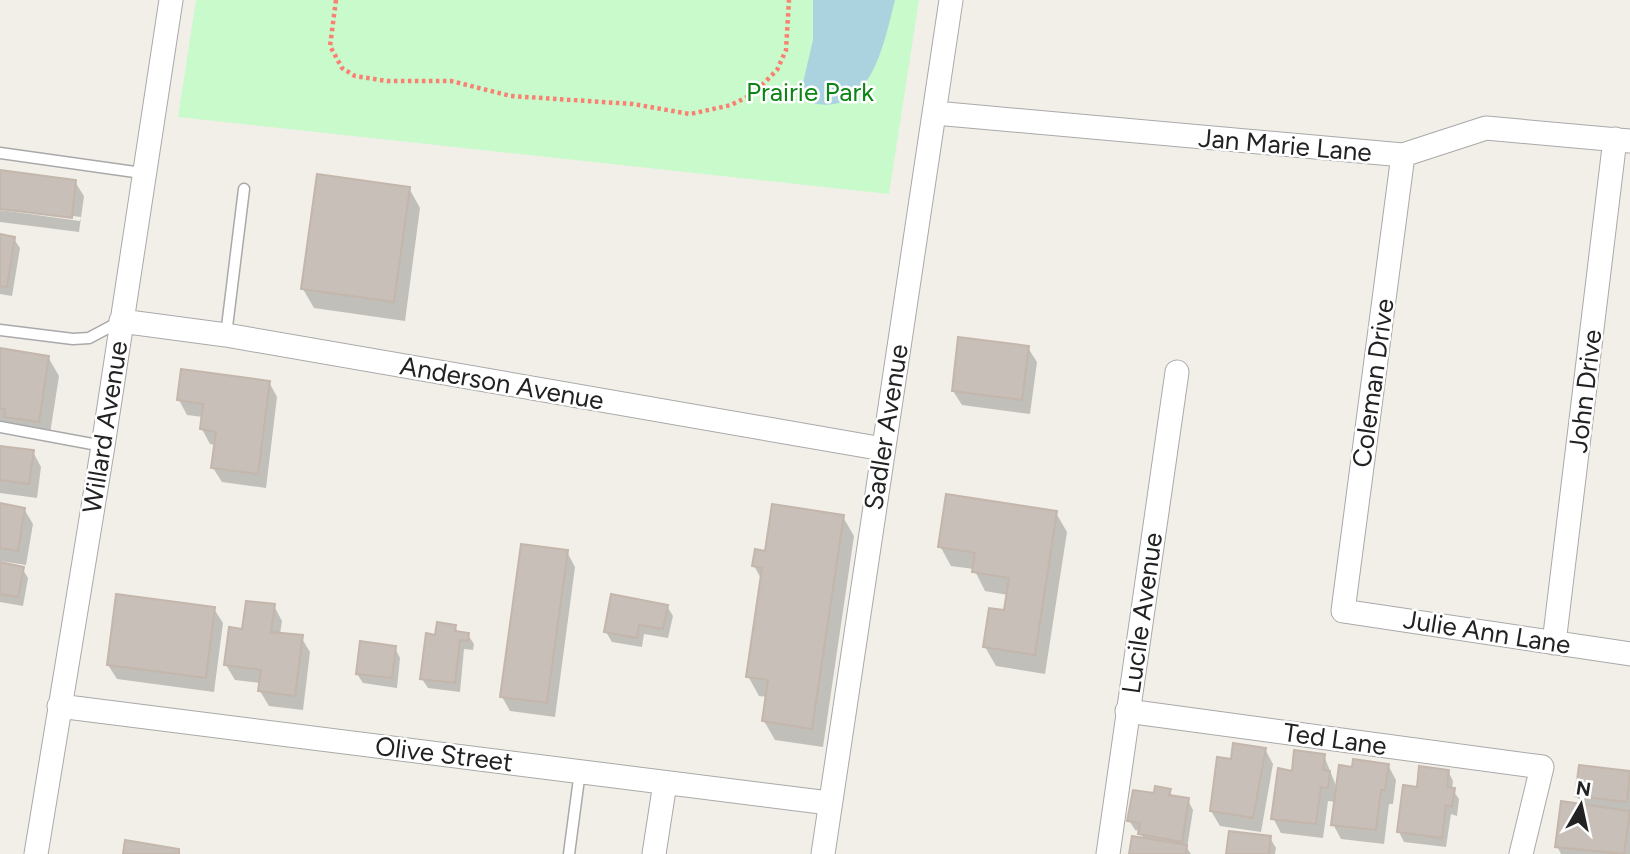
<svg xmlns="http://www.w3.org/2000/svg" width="1630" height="854" font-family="Figtree,sans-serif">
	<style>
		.park { fill: #c8facc }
		.water { fill: #aad3df }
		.shadow { fill: #0003 }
		.building { fill: #c7bfb8; stroke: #c4b6ab; stroke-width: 2 }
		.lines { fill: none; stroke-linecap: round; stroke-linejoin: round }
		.service-casing { stroke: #a9a9a9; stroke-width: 13 }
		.minor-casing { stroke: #a9a9a9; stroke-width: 25 }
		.path { stroke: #fa8072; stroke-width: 4.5; stroke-dasharray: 3.5 3.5; stroke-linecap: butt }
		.service { stroke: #fff; stroke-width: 10 }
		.minor { stroke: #fff; stroke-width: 23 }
		.labels { text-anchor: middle; stroke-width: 5; stroke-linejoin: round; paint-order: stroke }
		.park-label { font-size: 26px; fill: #0c8416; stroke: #fff }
		.street-label { font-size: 26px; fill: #222; stroke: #fff }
	</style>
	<rect width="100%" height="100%" fill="#f2efe9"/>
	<!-- park -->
	<path class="park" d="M 196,0 L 919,0 L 889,194 L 178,117 Z"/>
	<!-- water -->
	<path class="water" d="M 813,0 L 895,0 C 884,42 872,117 812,103 L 802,87 L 813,40 Z"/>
	<!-- shadow -->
	<path class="shadow" d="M 0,172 L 75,182 L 84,196 L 79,232 L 0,222 L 0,210 L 80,221 L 81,217 L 0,207 Z
		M 409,188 L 420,208 L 405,321 L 314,308 L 303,289 Z
		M 0,236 L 14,239 L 20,248 L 12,296 L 0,294 Z
		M 1028,348 L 1037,362 L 1030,414 L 962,405 L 953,391 Z
		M 0,350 L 48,357 L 59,376 L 49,440 L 0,426 Z
		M 269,382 L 277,397 L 266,488 L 222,482 L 213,468 L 216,445 L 210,444 L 202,429 L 203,417 L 187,415 L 179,400 Z
		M 0,447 L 33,452 L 41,467 L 37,498 L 0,493 Z
		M 0,505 L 24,509 L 33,524 L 26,565 L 0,561 Z
		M 1056,513 L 1067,532 L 1045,674 L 996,666 L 985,647 L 1006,612 L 1008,595 L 985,591 L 974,569 L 951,566 L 940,546 Z
		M 843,517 L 854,536 L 823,747 L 775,740 L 764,721 L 768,697 L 759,696 L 748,676 L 762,580 L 754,566 L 767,553 Z
		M 567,552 L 575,567 L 555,717 L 510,711 L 502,697 Z
		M 0,564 L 22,568 L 28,578 L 23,606 L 0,602 Z
		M 274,606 L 282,621 L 280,634 L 301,637 L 310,652 L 303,710 L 269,706 L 260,691 L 261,683 L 235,680 L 226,665 L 243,631 Z
		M 667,606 L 673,616 L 668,638 L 644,634 L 642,647 L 612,642 L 606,632 Z
		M 214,609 L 223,623 L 214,692 L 117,679 L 108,665 Z
		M 455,627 L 459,634 L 468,635 L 474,644 L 473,650 L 464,649 L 460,692 L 428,688 L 422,679 L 437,636 Z
		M 395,648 L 400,658 L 397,688 L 363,683 L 357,674 Z
		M 1265,749 L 1273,764 L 1261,832 L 1220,826 L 1211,811 L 1232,761 Z
		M 1324,756 L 1337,788 L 1354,769 L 1388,765 L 1396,780 L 1393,804 L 1389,804 L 1384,844 L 1341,839 L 1333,824 L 1336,802 L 1328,801 L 1323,838 L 1281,833 L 1273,818 L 1293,773 Z
		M 1581,766 L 1630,773 L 1630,854 L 1561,854 L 1557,846 L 1583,806 L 1577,796 Z
		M 1448,771 L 1453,781 L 1452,789 L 1459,799 L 1457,816 L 1451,814 L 1446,847 L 1404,842 L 1399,832 Z
		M 1169,790 L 1173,797 L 1188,800 L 1193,810 L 1187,848 L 1191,854 L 1130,854 L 1143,839 L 1141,831 L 1135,830 L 1129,820 L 1155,795 Z
		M 1270,838 L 1276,848 L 1275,854 L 1227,854 Z"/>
	<!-- building -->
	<path class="building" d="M 0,170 L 76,180 L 72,218 L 0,209 Z
		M 317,174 L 410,187 L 394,302 L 301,289 Z
		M 0,234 L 15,237 L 7,287 L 0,286 Z
		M 958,337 L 1029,346 L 1022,400 L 952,391 Z
		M 0,348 L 49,356 L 39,422 L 4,417 L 5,409 L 0,409 Z
		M 181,369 L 270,381 L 258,474 L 211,468 L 216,432 L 200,429 L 203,404 L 177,400 Z
		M 0,446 L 34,450 L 29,484 L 0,480 Z
		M 946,494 L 1057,511 L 1035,655 L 983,647 L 989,608 L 1004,610 L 1009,578 L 972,572 L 975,553 L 938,547 Z
		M 0,503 L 25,508 L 18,551 L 0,548 Z
		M 772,504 L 844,515 L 812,729 L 762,721 L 768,680 L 746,677 L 762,568 L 752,566 L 755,549 L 765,551 Z
		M 521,544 L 568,550 L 547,703 L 500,697 Z
		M 0,562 L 24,567 L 18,597 L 0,594 Z
		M 116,594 L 215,607 L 206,678 L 107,665 Z
		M 611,594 L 668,605 L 663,629 L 639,625 L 637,638 L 604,632 Z
		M 246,601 L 275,604 L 271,632 L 303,635 L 295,696 L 258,691 L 261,670 L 224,665 L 229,627 L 242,629 Z
		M 437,622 L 456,625 L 455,631 L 469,633 L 468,641 L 460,640 L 455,683 L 420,679 L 426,633 L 435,635 Z
		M 360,641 L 396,646 L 392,678 L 356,674 Z
		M 1233,743 L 1266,748 L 1253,818 L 1210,811 L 1217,757 L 1231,759 Z
		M 1294,750 L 1325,754 L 1323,770 L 1330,771 L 1328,788 L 1321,787 L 1316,824 L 1271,819 L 1278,768 L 1292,771 Z
		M 1353,759 L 1389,764 L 1385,790 L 1381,790 L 1376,830 L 1331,825 L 1339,765 L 1352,767 Z
		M 1579,765 L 1630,771 L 1627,802 L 1575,796 Z
		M 1419,766 L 1449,770 L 1447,787 L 1455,788 L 1452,807 L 1446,805 L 1442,838 L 1397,832 L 1403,785 L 1417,787 Z
		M 1155,786 L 1171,789 L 1169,795 L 1189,798 L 1182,842 L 1138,834 L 1140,823 L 1127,821 L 1133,790 L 1154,793 Z
		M 1561,801 L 1630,811 L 1624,854 L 1555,847 Z
		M 1229,831 L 1271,836 L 1269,854 L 1226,854 Z
		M 1132,836 L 1187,845 L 1186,854 L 1129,854 Z
		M 125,840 L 179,849 L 179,854 L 123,854 Z"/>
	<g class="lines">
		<!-- service casing -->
		<g class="service-casing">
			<path id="service" d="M 0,153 L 142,173
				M 0,330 L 73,339 L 89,338 L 121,321
				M 226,335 L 244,189
				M 0,427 L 103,446
				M 569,854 L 580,771"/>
		</g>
		<!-- minor casing -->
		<g class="minor-casing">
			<path id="minor" d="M 935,113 L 1403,155 L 1486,128 L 1630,141
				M 1403,155 L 1343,611 L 1630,654
				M 121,321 L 226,335 L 883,449
				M 1554,643 L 1615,139
				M 59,706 L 829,803
				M 1127,711 L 1542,767 L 1521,854
				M 36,854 L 103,446 L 171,0
				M 654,854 L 665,783
				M 823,854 L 951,0
				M 1108,854 L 1177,372"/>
		</g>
		<!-- path -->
		<path class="path" d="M 336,0 L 330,46 L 342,68 L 355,76 L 387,81 L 451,81 L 511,96 L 633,104 L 690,114 L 731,105 L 753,94 L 777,70 L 786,50 L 789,0"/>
		<!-- service -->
		<use href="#service" class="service"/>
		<!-- minor -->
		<use href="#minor" class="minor"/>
	</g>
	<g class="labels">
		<!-- park labels -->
		<g class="park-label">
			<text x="810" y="101">Prairie Park</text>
		</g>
		<!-- street labels -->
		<g class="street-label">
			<text transform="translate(1285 145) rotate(5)" y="9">Jan Marie Lane</text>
			<text transform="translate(502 383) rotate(10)" y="9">Anderson Avenue</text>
			<text transform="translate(1373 383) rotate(-82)" y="9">Coleman Drive</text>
			<text transform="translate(1585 391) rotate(-83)" y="9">John Drive</text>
			<text transform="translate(105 427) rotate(-81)" y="9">Willard Avenue</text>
			<text transform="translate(886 427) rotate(-81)" y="9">Sadler Avenue</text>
			<text transform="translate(1142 613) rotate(-82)" y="9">Lucile Avenue</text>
			<text transform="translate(1487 632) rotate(9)" y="9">Julie Ann Lane</text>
			<text transform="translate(1335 739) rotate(8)" y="9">Ted Lane</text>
			<text transform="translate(444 754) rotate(7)" y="9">Olive Street</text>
		</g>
	</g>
	<!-- north arrow -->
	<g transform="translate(1581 805) rotate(9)" stroke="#ffffff" stroke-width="5" paint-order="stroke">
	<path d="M0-5L12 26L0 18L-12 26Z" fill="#222222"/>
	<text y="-10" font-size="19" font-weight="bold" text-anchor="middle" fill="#222222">N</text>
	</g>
</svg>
